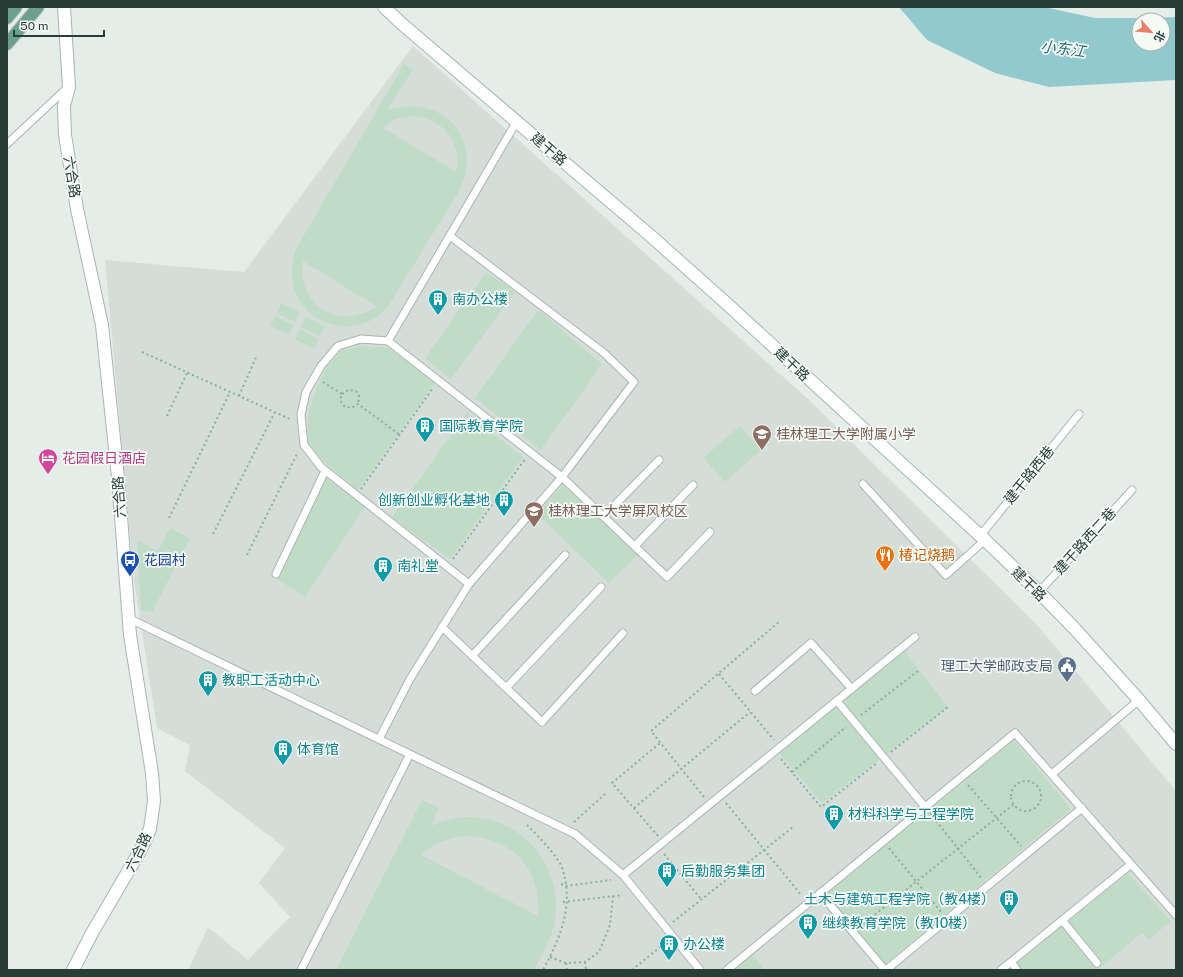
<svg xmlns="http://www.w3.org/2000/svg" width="1183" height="977" font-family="'Public Sans','Noto Sans SC',sans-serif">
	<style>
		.built { fill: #d4ddd8 }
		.green { fill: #c0dcc6; fill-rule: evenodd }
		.water { fill: #92c9cd; fill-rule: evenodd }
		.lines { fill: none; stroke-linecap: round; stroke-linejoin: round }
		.service-casing { stroke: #a8b5b0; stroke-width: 9 }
		.tertiary-casing { stroke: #a8b5b0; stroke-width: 14 }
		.secondary-casing { stroke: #a4b8b0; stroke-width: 14 }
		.primary-casing { stroke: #c2c9c7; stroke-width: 14 }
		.path { stroke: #88ae9f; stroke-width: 2; stroke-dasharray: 2 3; stroke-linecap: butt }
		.service { stroke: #fff; stroke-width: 7 }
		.tertiary { stroke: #fff; stroke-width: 12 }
		.secondary { stroke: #fff; stroke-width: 12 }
		.primary { stroke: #6d9f8f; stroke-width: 12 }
		.labels { text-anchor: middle; stroke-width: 3.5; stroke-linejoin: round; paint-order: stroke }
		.street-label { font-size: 14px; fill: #263e36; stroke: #f6faf7 }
		.culture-label { font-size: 14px; fill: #0d838f; stroke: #f6faf7; text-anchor: start }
		.education-label { font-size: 14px; fill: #785e54; stroke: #f6faf7; text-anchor: start }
		.hotel-label { font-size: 14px; fill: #b23c85; stroke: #f6faf7; text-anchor: start }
		.food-label { font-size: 14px; fill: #c56008; stroke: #f6faf7; text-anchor: start }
		.transit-label { font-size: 14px; fill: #164399; stroke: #f6faf7; text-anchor: start }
		.service-label { font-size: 14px; fill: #4e5e75; stroke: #f6faf7; text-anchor: end }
		.water-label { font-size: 15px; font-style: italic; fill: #246e76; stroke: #f6faf7 }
	</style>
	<rect width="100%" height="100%" fill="#e5ede9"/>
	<!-- built -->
	<path class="built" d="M 413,46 L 808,399 L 1037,625 L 1176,791 L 1176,970 L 188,970 L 208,927 L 248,960 L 290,917 L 259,883 L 285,848 L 185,771 L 190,745 L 157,728 L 134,580 L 105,260 L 244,272 Z"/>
	<!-- green -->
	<path class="green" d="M 404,64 L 413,69 L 388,109 C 398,108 409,105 419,107 C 462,113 477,154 459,191 L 389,305 C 382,313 375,320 364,323 C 332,335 294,312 292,277 C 291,268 293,258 296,249 ZM 414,116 C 443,119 463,142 456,172 L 383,128 L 396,119 ZM 303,261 L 376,306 L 377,306 C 339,332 297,306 303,261 Z
		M 486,272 L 515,292 L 451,379 L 425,358 Z
		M 281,303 L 300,312 L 295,322 L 277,313 Z
		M 538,310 L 602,364 L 541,450 L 475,398 Z
		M 275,316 L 294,325 L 289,335 L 270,325 Z
		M 306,317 L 325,327 L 320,336 L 301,327 Z
		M 300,329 L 319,339 L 314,349 L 295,339 Z
		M 361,346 L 388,348 L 435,383 L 358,490 L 323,461 L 308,442 L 308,415 L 316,389 L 325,370 L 342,350 Z
		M 467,413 L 523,457 L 450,559 L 392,517 Z
		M 740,426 L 761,450 L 725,482 L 703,458 Z
		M 326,478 L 365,507 L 305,597 L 277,579 Z
		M 563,485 L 638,555 L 609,583 L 537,514 Z
		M 170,528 L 190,538 L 152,612 L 141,610 L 137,540 L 158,551 Z
		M 904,651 L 948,707 L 822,803 L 779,752 Z
		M 1014,740 L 1071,809 L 885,964 L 826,893 Z
		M 422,800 L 439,808 L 431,826 C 443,821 455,817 469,817 C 519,818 559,861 556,911 C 555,933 544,951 534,970 L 336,970 ZM 462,836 C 509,835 542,867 538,916 L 421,855 C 432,844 446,839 462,836 Z
		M 1128,873 L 1171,921 L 1149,939 L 1142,933 L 1097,970 L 1008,970 Z
		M 752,954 L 765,970 L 732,970 Z"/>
	<!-- water -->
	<path class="water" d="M 899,7 L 1044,7 L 1095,18 L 1142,18 L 1176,17 L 1176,80 L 1049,87 L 995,73 L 927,40 ZM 1139,20 L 1163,20 L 1163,44 L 1139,44 Z"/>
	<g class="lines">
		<!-- service casing -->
		<g class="service-casing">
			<path id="service" d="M 7,144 L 67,88
				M 388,341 L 517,121
				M 863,484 L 946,575 L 985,540
				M 604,516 L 659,460
				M 980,536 L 1079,414
				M 635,546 L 693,485
				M 276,574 L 325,471
				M 469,584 L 321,467 L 304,445 L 301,415 L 306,392 L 321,366 L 338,346 L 361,339 L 388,341 L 562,477 L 667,577 L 710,532
				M 1039,592 L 1132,490
				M 128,618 L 575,834 L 623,875 L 700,970
				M 442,627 L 542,722 L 623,633
				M 472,656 L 565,555
				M 506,688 L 601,587
				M 755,691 L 811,643 L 852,689
				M 837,701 L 925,807
				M 379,739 L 410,679 L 469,584 L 562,477 L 634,382 L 604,353 L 450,236
				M 1052,774 L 1139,700
				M 623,875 L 915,637
				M 820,893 L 885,970
				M 1062,920 L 1097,963
				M 1011,962 L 1017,970
				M 301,970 L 410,754
				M 727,970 L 1015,733 L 1176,915
				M 886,970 L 1082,808
				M 1001,970 L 1130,865"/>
		</g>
		<!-- tertiary casing -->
		<g class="tertiary-casing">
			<path id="tertiary" d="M 64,7 L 69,87 L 64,106 L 65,135 L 77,209 L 102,325 L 118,477 L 130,635 L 152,773 L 154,801 L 150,829 L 140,851 L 92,933 L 73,970"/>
		</g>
		<!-- secondary casing -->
		<g class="secondary-casing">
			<path id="secondary" d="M 384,7 L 402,24 L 652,237 L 726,303 L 985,540 L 1039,592 L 1074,628 L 1139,700 L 1176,744"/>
		</g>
		<!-- primary casing -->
		<g class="primary-casing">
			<path id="primary" d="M 7,18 L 16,7
				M 7,44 L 38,7"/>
		</g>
		<!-- path -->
		<path class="path" d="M 142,352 L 292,420
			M 323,382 L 342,394 L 340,400 L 344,406 L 351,408 L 358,404 L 400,435
			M 342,394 L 348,390 L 356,391 L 359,396 L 358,404
			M 239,396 L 257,355
			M 167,416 L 187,373
			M 361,489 L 433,388
			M 169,518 L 230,392
			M 213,534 L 275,412
			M 247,555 L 298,452
			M 453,559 L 525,459
			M 719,674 L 774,740
			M 861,715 L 918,671
			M 891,752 L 948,707
			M 781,759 L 821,807 L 877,763
			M 792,772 L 846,727
			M1011 796a15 15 0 1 1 30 0a15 15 0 1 1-30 0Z
			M 968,785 L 1021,846
			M 704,797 L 651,731 L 780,621
			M 726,803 L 802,896
			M 634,808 L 750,712
			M 930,813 L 982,879
			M 574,822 L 605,794
			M 527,825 C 539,837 552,850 561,865 C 563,869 564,875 565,879 C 572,912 558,942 543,970
			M 658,836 L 612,783 L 660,743
			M 889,848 L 942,913
			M 664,854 L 701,899
			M 561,884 L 566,886 L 611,880
			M 563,902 L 623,895
			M 673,922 L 793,827
			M 859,927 L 1013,805
			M 550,957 L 566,963 L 585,962 L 599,952 L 610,925 L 613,896
			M 585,962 L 586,970
			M 566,963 L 567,970
			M 632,970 L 666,942"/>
		<!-- service -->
		<use href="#service" class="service"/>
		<!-- tertiary -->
		<use href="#tertiary" class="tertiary"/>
		<!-- secondary -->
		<use href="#secondary" class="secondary"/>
		<!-- primary -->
		<use href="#primary" class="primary"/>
	</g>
	<!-- icons -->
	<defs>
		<g id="building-pin" transform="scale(1)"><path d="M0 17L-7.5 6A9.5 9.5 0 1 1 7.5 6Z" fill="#0f9aa8" stroke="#f6faf7"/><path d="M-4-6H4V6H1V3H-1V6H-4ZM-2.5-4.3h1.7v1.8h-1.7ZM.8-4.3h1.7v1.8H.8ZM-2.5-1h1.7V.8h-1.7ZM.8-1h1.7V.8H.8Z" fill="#fff"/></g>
		<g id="school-pin" transform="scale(1)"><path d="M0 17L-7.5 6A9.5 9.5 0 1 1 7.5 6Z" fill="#8d6e63" stroke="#f6faf7"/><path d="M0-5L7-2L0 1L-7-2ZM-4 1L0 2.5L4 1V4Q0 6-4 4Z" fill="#fff"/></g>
		<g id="hotel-pin" transform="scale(1)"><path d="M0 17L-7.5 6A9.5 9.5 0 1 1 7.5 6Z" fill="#d1479c" stroke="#f6faf7"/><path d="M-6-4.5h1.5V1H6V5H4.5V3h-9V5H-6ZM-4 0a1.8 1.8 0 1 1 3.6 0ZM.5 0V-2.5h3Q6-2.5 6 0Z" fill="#fff"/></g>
		<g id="university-pin" transform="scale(1)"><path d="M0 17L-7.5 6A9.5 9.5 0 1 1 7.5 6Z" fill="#8d6e63" stroke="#f6faf7"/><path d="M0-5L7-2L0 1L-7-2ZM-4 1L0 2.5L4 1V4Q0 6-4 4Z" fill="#fff"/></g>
		<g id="restaurant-pin" transform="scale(1)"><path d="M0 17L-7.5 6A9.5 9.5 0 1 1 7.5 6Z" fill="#e8710a" stroke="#f6faf7"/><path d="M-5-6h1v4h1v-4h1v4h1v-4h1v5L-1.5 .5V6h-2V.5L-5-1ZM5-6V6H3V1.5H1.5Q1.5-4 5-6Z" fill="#fff"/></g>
		<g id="bus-pin" transform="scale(1)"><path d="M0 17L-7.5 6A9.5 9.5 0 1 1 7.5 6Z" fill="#1a4fb4" stroke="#f6faf7"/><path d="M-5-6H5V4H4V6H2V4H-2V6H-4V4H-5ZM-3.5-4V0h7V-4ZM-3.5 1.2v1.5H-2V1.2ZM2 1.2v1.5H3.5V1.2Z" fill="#fff"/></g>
		<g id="civic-pin" transform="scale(1)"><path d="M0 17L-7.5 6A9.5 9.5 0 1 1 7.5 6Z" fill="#5c6f8a" stroke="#f6faf7"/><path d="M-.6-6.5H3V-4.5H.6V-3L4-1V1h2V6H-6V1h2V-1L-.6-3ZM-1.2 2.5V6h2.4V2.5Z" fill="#fff"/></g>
	</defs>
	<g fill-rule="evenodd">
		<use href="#building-pin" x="438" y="299"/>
		<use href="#building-pin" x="425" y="426"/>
		<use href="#school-pin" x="762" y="434"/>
		<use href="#hotel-pin" x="48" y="458"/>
		<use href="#building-pin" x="504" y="500"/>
		<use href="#university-pin" x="534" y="511"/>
		<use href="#restaurant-pin" x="885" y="555"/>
		<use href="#bus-pin" x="130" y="560"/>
		<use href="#building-pin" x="383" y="566"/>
		<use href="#civic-pin" x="1067" y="666"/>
		<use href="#building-pin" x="208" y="680"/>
		<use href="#building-pin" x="283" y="749"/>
		<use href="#building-pin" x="834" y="814"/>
		<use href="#building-pin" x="667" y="871"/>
		<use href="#building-pin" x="1009" y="899"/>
		<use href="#building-pin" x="808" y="923"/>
		<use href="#building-pin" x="669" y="944"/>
	</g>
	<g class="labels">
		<!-- street labels -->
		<g class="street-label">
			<text transform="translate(549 149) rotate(41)" y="5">建干路</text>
			<text transform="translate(72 177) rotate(81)" y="5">六合路</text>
			<text transform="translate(792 364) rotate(43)" y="5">建干路</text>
			<text transform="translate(1029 475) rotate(-51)" y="5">建干路西巷</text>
			<text transform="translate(119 497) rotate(-94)" y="5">六合路</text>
			<text transform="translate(1085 541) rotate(-48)" y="5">建干路西二巷</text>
			<text transform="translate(1029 584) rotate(44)" y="5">建干路</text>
			<text transform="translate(138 852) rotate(-64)" y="5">六合路</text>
		</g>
		<!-- culture labels -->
		<g class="culture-label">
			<text x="452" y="304">南办公楼</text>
			<text x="439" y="431">国际教育学院</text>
			<text x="490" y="505" text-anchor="end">创新创业孵化基地</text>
			<text x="397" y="571">南礼堂</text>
			<text x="222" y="685">教职工活动中心</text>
			<text x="297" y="754">体育馆</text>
			<text x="848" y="819">材料科学与工程学院</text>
			<text x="681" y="876">后勤服务集团</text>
			<text x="995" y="904" text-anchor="end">土木与建筑工程学院（教4楼）</text>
			<text x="822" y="928">继续教育学院（教10楼）</text>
			<text x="683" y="949">办公楼</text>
		</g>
		<!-- education labels -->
		<g class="education-label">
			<text x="776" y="439">桂林理工大学附属小学</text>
			<text x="548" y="516">桂林理工大学屏风校区</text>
		</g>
		<!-- hotel labels -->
		<g class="hotel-label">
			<text x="62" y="463">花园假日酒店</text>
		</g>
		<!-- food labels -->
		<g class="food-label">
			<text x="899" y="560">椿记烧鹅</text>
		</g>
		<!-- transit labels -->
		<g class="transit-label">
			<text x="144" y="565">花园村</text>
		</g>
		<!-- service labels -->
		<g class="service-label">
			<text x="1053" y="671">理工大学邮政支局</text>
		</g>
		<!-- water labels -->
		<g class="water-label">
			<text transform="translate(1063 49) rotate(7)" y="5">小东江</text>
		</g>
	</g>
	<!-- border -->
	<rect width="1183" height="977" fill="none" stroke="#263e36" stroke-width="16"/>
	<!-- north arrow -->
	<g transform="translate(1151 32) rotate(117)"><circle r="19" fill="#f6faf7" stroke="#a3afaa"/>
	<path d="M0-3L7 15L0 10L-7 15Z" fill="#e77f69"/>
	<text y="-6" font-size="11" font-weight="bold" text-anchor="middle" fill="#263e36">北</text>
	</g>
	<!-- scale -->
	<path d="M14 30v6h90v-6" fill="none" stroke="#263e36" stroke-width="2"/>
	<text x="20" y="30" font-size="12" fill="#263e36" stroke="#f6faf7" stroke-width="3" paint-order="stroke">50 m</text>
</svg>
